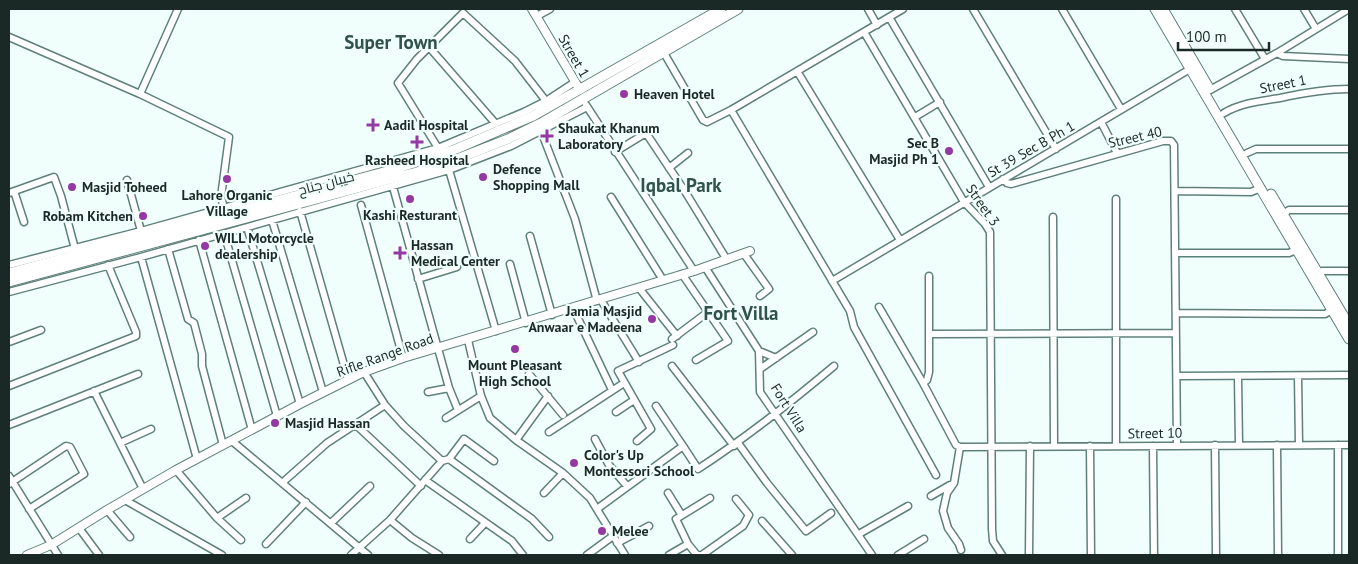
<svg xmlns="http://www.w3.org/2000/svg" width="1358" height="564" font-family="'PT Sans',Cairo,sans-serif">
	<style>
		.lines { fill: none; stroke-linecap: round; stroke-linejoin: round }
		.minor-casing { stroke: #5f807a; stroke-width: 9 }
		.tertiary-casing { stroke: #5f807a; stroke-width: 10 }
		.secondary-casing { stroke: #5f807a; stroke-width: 11 }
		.minor { stroke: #fff; stroke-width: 6 }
		.tertiary { stroke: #fff; stroke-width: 8 }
		.secondary { stroke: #fff; stroke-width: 9 }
		.poi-dot { fill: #9439a4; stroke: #f0fffc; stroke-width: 2 }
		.labels { text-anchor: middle; stroke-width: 4.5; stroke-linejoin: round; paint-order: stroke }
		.street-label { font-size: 14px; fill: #1b2926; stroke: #f0fffc }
		.poi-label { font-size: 14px; font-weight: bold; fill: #1b2926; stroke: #f0fffc; text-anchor: start }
		.district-label { font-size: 19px; font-weight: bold; fill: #31524c; stroke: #f0fffc }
	</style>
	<rect width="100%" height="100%" fill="#f0fffc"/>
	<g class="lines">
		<!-- minor casing -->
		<g class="minor-casing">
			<path id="minor" d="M 868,9 L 877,25
				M 973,9 L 1056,149
				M 1062,9 L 1121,109
				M 1235,9 L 1265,59
				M 1304,9 L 1316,29
				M 537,16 L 550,9
				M 889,17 L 989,187
				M 864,32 L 964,202 L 985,224 L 990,232 L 992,529 L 993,541 L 1002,555
				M 9,37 L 140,94 L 229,137 L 221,197 L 224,208
				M 429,47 L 496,124
				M 664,53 L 703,120 L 707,122 L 731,110 L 903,9
				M 1277,53 L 1283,56 L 1349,59
				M 797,71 L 900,240
				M 1210,90 L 1277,53 L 1349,9
				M 140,94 L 178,9
				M 586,105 L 694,271
				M 731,110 L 850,311 L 854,327 L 936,475
				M 1224,113 C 1241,103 1261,101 1280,98 C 1303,93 1325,89 1349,89
				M 915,117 L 940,102
				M 1101,122 L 1117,153
				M 541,131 L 575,219 L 597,301
				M 438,148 L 398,83 L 417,59 L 463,13 L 515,61 L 546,101
				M 615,152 L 646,133 L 686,193 L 727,260
				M 1247,153 L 1256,149 L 1349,149
				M 669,168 L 688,153
				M 449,170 L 496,331
				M 1003,179 L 1007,183 L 1011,184 L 1163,141 L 1171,141 L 1174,145 L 1177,445
				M 127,180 L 141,231
				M 393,187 L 449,388 L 458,410
				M 14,191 L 24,222
				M 1176,191 L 1251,192 L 1261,188
				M 9,193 L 54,177 L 61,196 L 75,249
				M 611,197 L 663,280
				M 361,205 L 403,358
				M 300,211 L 348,379
				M 1283,214 L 1289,210 L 1349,210
				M 1053,217 L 1054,446
				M 272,220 L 323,392
				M 247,227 L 300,404
				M 224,233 L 277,416
				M 530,236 L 552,315
				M 199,240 L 252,430
				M 168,249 L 188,319 L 194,323 L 202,354 L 202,366 L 223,445
				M 1176,253 L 1289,253 L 1296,250
				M 744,254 L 769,289 L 760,296
				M 141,257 L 197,459
				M 510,264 L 526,323
				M 9,265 L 141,231 L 438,148 L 524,112 L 546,101 L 575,82
				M 705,267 L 759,351 L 760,392 L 872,555
				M 1319,273 L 1322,271 L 1349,271
				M 682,274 L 728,341 L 696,360
				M 418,279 L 457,267
				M 832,281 L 1190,69
				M 639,288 L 677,336
				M 9,292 L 141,257 L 449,170 L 511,146 L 587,107
				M 601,300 L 639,362
				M 879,307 L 923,383 L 956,445 L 960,447
				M 573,308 L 612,390
				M 1176,313 L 1325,314 L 1332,310
				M 929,334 L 1176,333
				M 672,339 L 708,312
				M 468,340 L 481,396 L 490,418 L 516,440 L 563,473 L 590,498 L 625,555
				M 9,342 L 41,330
				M 759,351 L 776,358
				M 672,366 L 734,446
				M 760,369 L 813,332
				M 364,372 L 385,405 L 404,426 L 442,461
				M 529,374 L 563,415
				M 1177,376 L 1349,375
				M 1298,376 L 1299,445
				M 1238,377 L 1239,445
				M 923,383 L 927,380 L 929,372 L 929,276
				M 9,386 L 136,336 L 136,332 L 108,265
				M 94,391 L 143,489
				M 428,392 L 449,388
				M 656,406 L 683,446
				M 616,412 L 634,400
				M 446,418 L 481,396
				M 355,424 L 421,486
				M 9,425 L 138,374
				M 549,432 L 624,383
				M 595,439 L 609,465 L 627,486
				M 516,440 L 548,396
				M 232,441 L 368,555
				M 637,441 L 651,429 L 618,371 L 673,345
				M 120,443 L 151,429
				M 738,443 L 767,483 L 806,531 L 831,513
				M 1215,445 L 1216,555
				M 1277,445 L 1278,555
				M 1338,445 L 1338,555
				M 1090,446 L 1091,555
				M 1116,446 L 1116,199
				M 1153,446 L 1154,555
				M 960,447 L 1349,445
				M 960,447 L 954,483 L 947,493 L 943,511 L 948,528 L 959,544 L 961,550
				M 449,459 L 464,439 L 494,461
				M 176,470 L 217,518 L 241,540
				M 9,476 L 58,555
				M 425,480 L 512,541 L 523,555
				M 282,483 L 327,443 L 385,405
				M 9,484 L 66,446 L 70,447 L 84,474 L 29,509
				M 544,493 L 563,473
				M 668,493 L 681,514
				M 931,496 L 950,485
				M 125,500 L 222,555
				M 597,509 L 683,446 L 698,469 C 747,437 789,404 834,366
				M 107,510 L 130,537
				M 217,518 L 246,498
				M 390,520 L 412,538 L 439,555
				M 762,521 L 792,555
				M 331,523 L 370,486
				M 79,528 L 99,555
				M 859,534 L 908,506
				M 470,539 L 485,523
				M 617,543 L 649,526
				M 266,544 L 306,502
				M 688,544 L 676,519 L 710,498
				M 351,555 L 390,520 L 442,461 L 449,459 L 532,519 L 549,537
				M 587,555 L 613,536
				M 669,555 L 688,544 L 697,555 L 699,555
				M 702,555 L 743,526 L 749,515 L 736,499
				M 898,555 L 924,539
				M 1029,555 L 1030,446"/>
		</g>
		<!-- tertiary casing -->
		<g class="tertiary-casing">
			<path id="tertiary" d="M 532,9 L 580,90
				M 27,555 L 51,545 L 107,510 L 176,470 L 300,404 L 364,372 L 403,358 L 694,271 L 750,251"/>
		</g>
		<!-- secondary casing -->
		<g class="secondary-casing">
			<path id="secondary" d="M 1155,9 L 1349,339
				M 1163,9 L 1209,88
				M 1271,194 L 1349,325
				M 9,273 L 395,169 L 456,149 L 533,116 L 721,9
				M 9,282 L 439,166 L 508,139 L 543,122 L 738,9"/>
		</g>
		<!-- minor -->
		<use href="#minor" class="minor"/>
		<!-- tertiary -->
		<use href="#tertiary" class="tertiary"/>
		<!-- secondary -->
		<use href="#secondary" class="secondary"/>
	</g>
	<!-- markers -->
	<g class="poi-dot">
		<circle cx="624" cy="94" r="5"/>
		<path d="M370.5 117.5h5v5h5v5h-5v5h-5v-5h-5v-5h5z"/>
		<path d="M544.5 128.5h5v5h5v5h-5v5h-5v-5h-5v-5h5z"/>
		<path d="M414.5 134.5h5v5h5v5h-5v5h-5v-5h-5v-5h5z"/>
		<circle cx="949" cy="151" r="5"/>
		<circle cx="483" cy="177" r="5"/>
		<circle cx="227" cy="179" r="5"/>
		<circle cx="72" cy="187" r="5"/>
		<circle cx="410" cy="199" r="5"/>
		<circle cx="143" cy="216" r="5"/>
		<circle cx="205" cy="246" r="5"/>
		<path d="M397.5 245.5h5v5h5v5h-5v5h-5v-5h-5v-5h5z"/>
		<circle cx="652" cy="319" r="5"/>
		<circle cx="515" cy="349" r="5"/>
		<circle cx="275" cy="423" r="5"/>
		<circle cx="574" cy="463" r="5"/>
		<circle cx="602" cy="531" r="5"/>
	</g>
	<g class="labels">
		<!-- street labels -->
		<g class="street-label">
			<text transform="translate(574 56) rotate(60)" y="5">Street 1</text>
			<text transform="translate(1283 84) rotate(-11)" y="5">Street 1</text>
			<text transform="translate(1135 137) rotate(-13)" y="5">Street 40</text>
			<text transform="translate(1031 149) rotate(-30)" y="5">St 39 Sec B Ph 1</text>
			<text transform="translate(326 183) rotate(-15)" y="5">خیبان جناح</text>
			<text transform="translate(983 205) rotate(55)" y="5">Street 3</text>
			<text transform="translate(385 355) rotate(-20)" y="5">Rifle Range Road</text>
			<text transform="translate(789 408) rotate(58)" y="5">Fort Villa</text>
			<text transform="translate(1155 433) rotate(-1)" y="5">Street 10</text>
		</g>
		<!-- poi labels -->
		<g class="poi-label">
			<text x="634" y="99">Heaven Hotel</text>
			<text x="384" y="130">Aadil Hospital</text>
			<text x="558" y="133">Shaukat Khanum<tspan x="558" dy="16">Laboratory</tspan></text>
			<text x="939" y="148" text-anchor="end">Sec B<tspan x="939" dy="16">Masjid Ph 1</tspan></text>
			<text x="417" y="165" text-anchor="middle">Rasheed Hospital</text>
			<text x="493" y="174">Defence<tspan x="493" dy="16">Shopping Mall</tspan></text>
			<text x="82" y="192">Masjid Toheed</text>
			<text x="227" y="200" text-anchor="middle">Lahore Organic<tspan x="227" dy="16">Village</tspan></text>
			<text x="410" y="220" text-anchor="middle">Kashi Resturant</text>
			<text x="133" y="221" text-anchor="end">Robam Kitchen</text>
			<text x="215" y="243">WILL Motorcycle<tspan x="215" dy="16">dealership</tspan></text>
			<text x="411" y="250">Hassan<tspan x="411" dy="16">Medical Center</tspan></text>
			<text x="642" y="316" text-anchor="end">Jamia Masjid<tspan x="642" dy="16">Anwaar e Madeena</tspan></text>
			<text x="515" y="370" text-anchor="middle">Mount Pleasant<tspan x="515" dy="16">High School</tspan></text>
			<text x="285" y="428">Masjid Hassan</text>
			<text x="584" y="460">Color's Up<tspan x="584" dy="16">Montessori School</tspan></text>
			<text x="612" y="536">Melee</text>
		</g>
		<!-- district labels -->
		<g class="district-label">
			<text x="391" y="49">Super Town</text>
			<text x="681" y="192">Iqbal Park</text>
			<text x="741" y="320">Fort Villa</text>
		</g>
	</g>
	<!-- border -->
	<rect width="1358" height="564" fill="none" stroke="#1b2926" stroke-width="20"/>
	<!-- scale -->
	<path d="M1178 42v8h91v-8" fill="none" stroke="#1b2926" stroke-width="2.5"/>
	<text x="1186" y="42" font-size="15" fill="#1b2926" stroke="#f0fffc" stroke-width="4" paint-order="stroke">100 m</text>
</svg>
